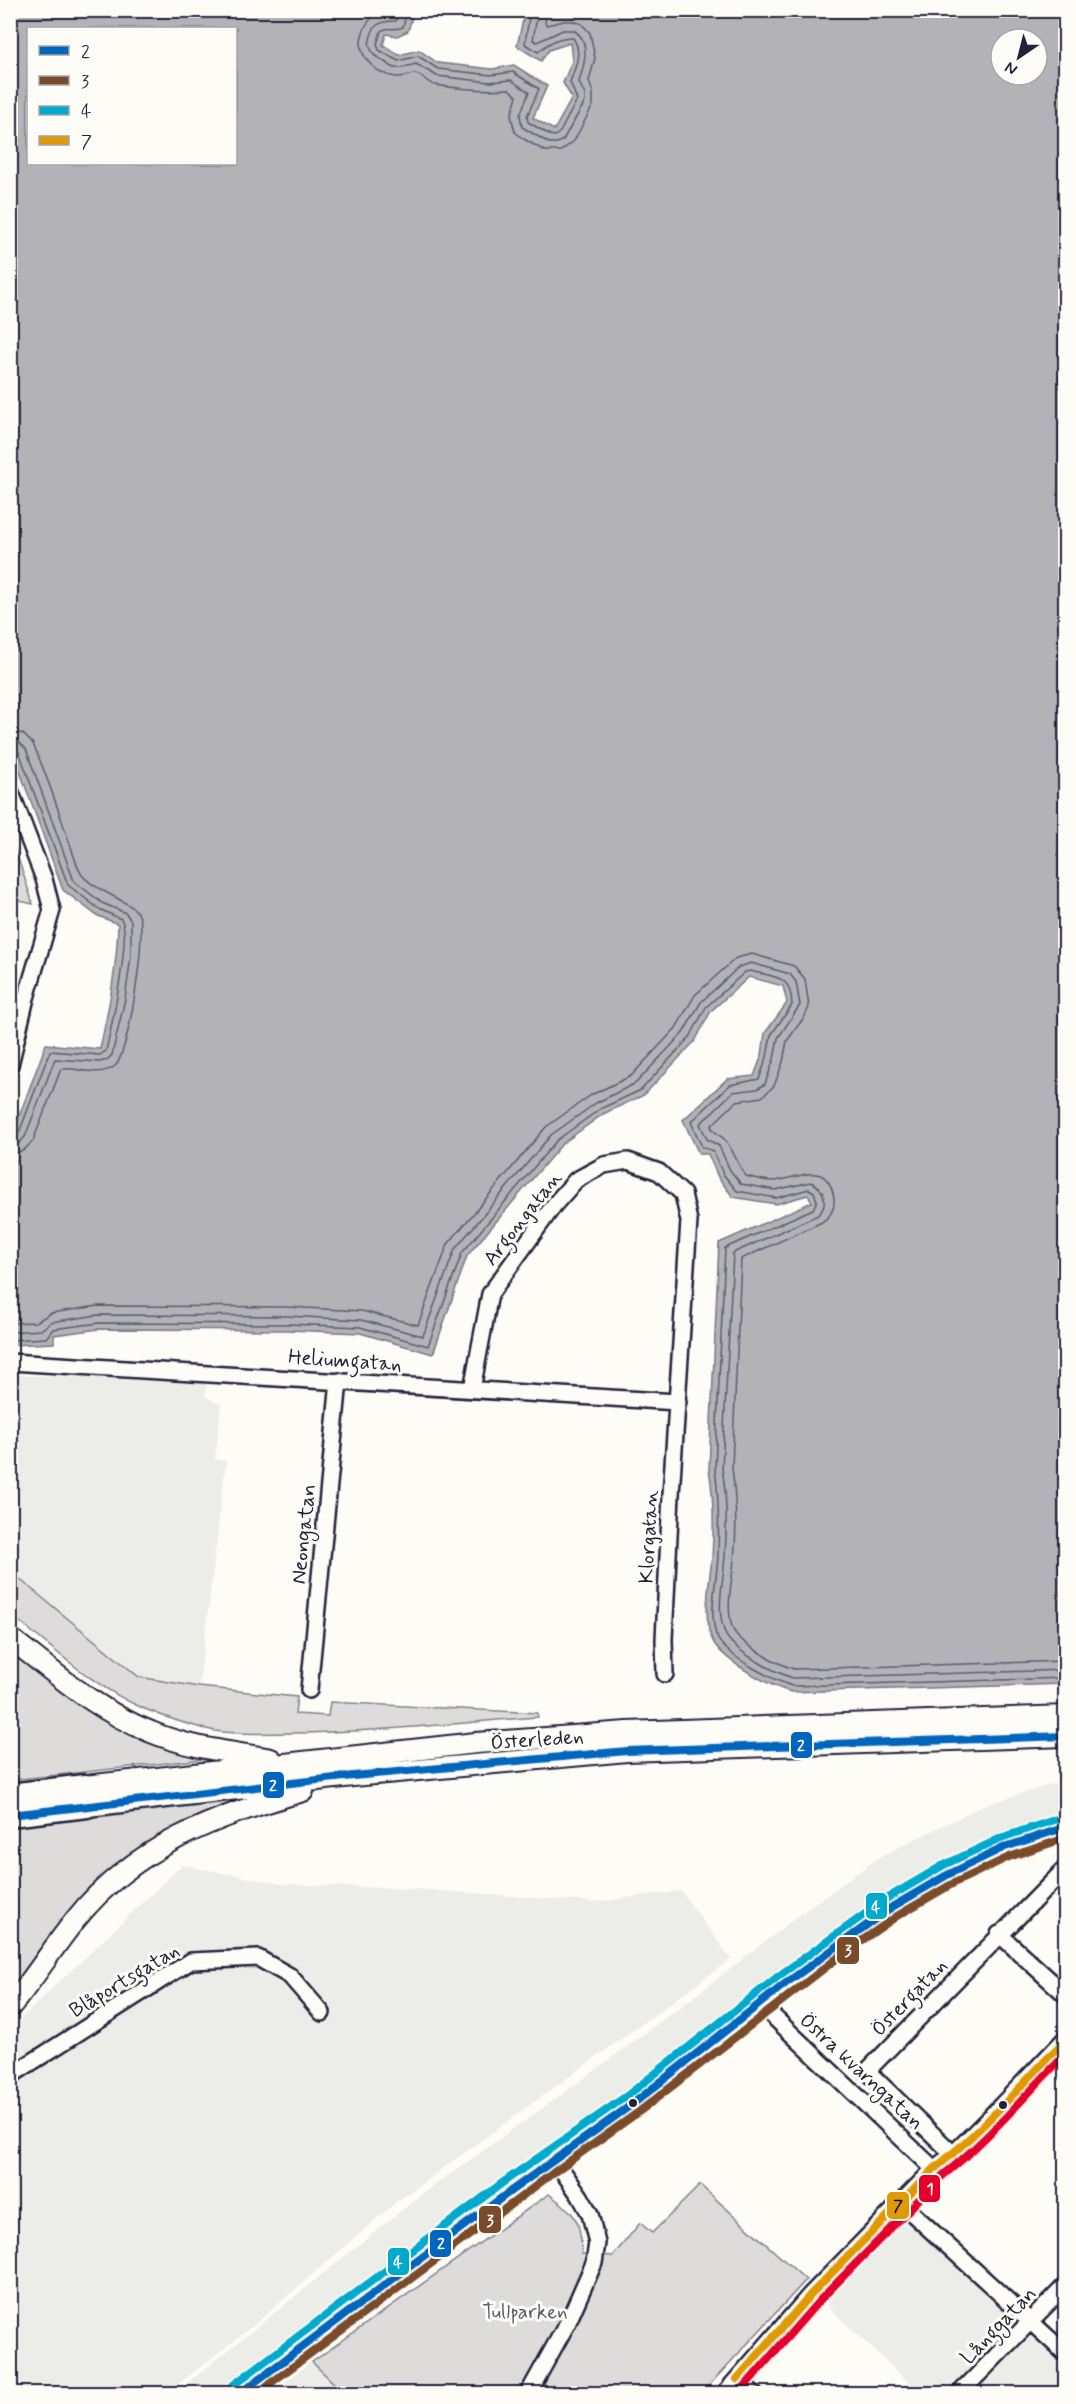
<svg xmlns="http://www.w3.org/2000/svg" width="1076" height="2404" font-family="Mynerve,sans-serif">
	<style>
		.built { fill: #ecece9 }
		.green { fill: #dddcdb; stroke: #807f8b; stroke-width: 1.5 }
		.water { fill: #b2b2b7; stroke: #787885; stroke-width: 1.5; fill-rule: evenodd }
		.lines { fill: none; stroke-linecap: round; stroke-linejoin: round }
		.shore { stroke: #5c5c6d; stroke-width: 1.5 }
		.minor-casing { stroke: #22223b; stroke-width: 20 }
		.major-casing { stroke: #22223b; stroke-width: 24 }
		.highway-casing { stroke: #22223b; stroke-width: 27 }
		.minor { stroke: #fdfcf7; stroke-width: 15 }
		.major { stroke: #fdfcf7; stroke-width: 20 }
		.highway { stroke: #fdfcf7; stroke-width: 22 }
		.bus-1-casing { stroke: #fdfcf7; stroke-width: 12 }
		.bus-2-casing { stroke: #fdfcf7; stroke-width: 12 }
		.bus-3-casing { stroke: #fdfcf7; stroke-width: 12 }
		.bus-4-casing { stroke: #fdfcf7; stroke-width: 12 }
		.bus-5-casing { stroke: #fdfcf7; stroke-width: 12 }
		.bus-1 { stroke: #0065bd; stroke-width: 8 }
		.bus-2 { stroke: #7a4b2a; stroke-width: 8 }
		.bus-3 { stroke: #00a9ce; stroke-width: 8 }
		.bus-4 { stroke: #e29906; stroke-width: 8 }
		.bus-5 { stroke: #e4002b; stroke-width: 8 }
		.bus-dot { fill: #22223b; stroke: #fdfcf7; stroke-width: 2 }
		.labels { text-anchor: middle; stroke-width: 6; stroke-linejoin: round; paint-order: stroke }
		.street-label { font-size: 21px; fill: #22223b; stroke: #fdfcf7 }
		.park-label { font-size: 21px; fill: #5a5a6b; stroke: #fdfcf7 }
		.line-badge { stroke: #fdfcf7; stroke-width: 2 }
		.badge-label { font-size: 16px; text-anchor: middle; font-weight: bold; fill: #fff }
		.pale-badge-label { font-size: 16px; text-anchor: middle; font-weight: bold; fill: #111 }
	</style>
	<rect width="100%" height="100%" fill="#fdfcf7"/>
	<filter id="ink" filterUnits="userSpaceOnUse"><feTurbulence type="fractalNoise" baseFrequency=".0167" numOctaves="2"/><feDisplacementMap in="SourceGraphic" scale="12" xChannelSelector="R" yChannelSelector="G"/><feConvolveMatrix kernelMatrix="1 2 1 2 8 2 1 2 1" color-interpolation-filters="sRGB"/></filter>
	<g filter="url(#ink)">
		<!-- built -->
		<path class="built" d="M 11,1375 L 207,1381 L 205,1396 L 221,1405 L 215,1459 L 226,1461 L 199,1687 L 139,1677 L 11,1572 Z
			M 1065,1780 L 1065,1816 L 1016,1829 L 948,1858 L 885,1894 L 654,2067 L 553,2150 L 225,2393 L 174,2394 L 422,2194 L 571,2088 L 703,1990 L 811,1906 L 881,1856 L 982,1806 Z
			M 182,1865 L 282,1884 L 415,1889 L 594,1902 L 681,1891 L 731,1959 L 395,2203 L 254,2325 L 167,2393 L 11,2394 L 11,2028 Z
			M 907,2216 L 1024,2324 L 1065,2366 L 1065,2393 L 920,2393 L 834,2313 L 827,2303 Z
			M 311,2362 L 344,2393 L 270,2394 Z"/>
		<!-- green -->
		<path class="green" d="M 10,837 L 11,837 L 33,904 L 11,899 Z
			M 11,1572 L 139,1677 L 199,1687 L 297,1697 L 295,1714 L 328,1716 L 330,1702 L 537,1713 L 538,1717 C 457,1723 374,1732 292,1733 C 267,1733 240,1735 215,1731 C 192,1726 167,1718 145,1709 C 95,1688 53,1648 11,1615 Z
			M 10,1648 C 55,1685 100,1722 155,1744 C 173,1751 194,1754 213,1758 L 11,1780 Z
			M 235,1801 L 235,1806 L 185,1824 L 160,1836 L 135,1851 L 112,1870 L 11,1998 C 11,1990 9,1981 11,1973 C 15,1951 21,1939 11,1916 L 11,1827 Z
			M 700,2185 L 806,2280 L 702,2393 L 344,2393 L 312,2362 L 549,2194 C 578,2216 579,2217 582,2254 L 613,2256 L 640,2223 L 652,2233 Z"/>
		<!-- water -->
		<path class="water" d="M 11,10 L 414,11 L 408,31 L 397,36 L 386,34 L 383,45 L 399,55 L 419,50 L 438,63 L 492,69 L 514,65 L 547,86 L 533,118 L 554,130 L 572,98 L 563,83 L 572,61 L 570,43 L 549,50 L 541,61 L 517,46 L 525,11 L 1065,11 L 1065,1684 L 791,1692 C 768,1685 727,1663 714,1643 C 701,1622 710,1580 712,1557 C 714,1528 714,1498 709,1469 L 719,1243 L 812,1202 L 808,1195 L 776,1204 L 733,1197 L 718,1177 L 708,1154 L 699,1154 L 683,1120 L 727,1079 L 754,1076 L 762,1055 L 765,1033 L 787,1003 L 783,986 L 749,977 L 711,1011 L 695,1041 L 644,1095 L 603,1114 L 562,1144 L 467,1256 L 433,1354 L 360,1333 L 287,1330 L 99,1329 L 54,1335 L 54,1343 L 11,1345 L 11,1138 L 46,1044 L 100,1049 C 109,1007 117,967 118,924 L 96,915 L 63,890 L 11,747 ZM 28,28 L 236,28 L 236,164 L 28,164 ZM 1001,39 L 1037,39 L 1037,75 L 1001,75 Z"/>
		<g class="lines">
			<!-- shore -->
			<path class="shore" d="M 390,10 C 374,15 366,19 362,36 C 356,56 377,75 396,77 C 403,78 409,74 415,74 C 422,75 427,83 435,85 C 460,89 485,91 509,89 L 517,96 L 511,116 L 515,132 L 522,138 L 545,151 L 561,151 L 574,141 L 593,105 L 593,93 L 589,81 L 595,58 L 590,33 L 582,24 L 573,21 L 564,21 L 547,25 L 545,23 L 547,10
				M 400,10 L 396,21 C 377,21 372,25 369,45 L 374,55 L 394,68 L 401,68 L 416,64 L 437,76 L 490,82 L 511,80 L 529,92 L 520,115 L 522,127 L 549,143 L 557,143 L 563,140 L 585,102 L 585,95 L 579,82 C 584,66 592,40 573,30 L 563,30 L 537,42 L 533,40 L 538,10
				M 407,10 L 403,27 C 395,31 387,26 381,31 L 377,44 L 379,50 L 398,61 L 418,56 L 438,69 L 491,75 L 513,72 L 539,89 L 527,116 L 528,122 L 550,135 L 555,136 L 560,132 L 577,100 L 570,82 C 575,68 583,52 573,38 C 560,35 547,44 538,52 L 525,44 L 530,10
				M 10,731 L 23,734 L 33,744 C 48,777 59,813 71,847 C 74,855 77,870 83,876 C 96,892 132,901 139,915 C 147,932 129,1054 115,1066 C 100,1078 78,1067 61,1069 L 33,1141 L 23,1151 L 10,1154
				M 10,740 L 20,743 L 26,749 L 74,881 L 102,903 L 126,913 L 131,921 L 131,956 L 125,999 L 112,1055 L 107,1060 L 100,1062 L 55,1059 L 25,1137 L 19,1143 L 10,1144
				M 10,748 L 15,749 L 19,752 L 68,885 L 99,909 L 121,919 C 132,934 111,1029 106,1051 L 100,1055 L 50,1051 L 19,1133 L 10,1137
				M 10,1323 L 36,1322 L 51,1313 L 98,1306 L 287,1307 L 362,1311 L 418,1325 L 448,1244 L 546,1127 L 591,1095 L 631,1076 L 676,1028 L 695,995 L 736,958 L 752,954 L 794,966 L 805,979 L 809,1007 L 805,1016 L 787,1041 L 783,1062 L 774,1086 L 762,1097 L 737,1101 L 711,1126 C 714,1134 720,1134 725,1140 C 734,1150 737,1165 746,1176 C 754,1178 764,1181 773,1181 C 795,1181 827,1156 834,1198 C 835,1209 830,1217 822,1222 L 741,1259 L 732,1468 C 736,1498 737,1530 734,1560 C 732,1581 725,1609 733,1629 C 738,1643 780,1665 794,1669 L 1066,1661
				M 10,1332 L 41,1330 L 51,1322 L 98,1315 L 287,1316 L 361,1320 L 423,1336 L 455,1249 L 551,1135 L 596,1103 L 636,1083 L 683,1033 L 701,1002 L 739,967 L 751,963 L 790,974 L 796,982 L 800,1005 L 778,1038 L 774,1059 L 765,1084 L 757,1089 L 733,1092 L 700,1124 L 707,1139 L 719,1146 L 730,1170 L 741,1184 L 775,1190 L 811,1182 C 825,1188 829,1205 818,1215 L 733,1253 L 722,1468 C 727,1497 727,1526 725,1555 C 724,1580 715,1609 725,1633 C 731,1650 776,1673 793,1678 L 1066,1670
				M 10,1340 L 46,1338 L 53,1329 L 99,1323 L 288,1324 L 360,1327 L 428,1346 L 462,1253 L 557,1140 L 600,1109 L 641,1090 L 690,1037 L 706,1007 L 745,972 L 751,971 C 776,978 791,974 792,1005 L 771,1035 L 767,1057 L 759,1079 L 730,1085 L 691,1122 L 702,1147 L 713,1151 L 723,1174 L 737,1191 L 776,1198 L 809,1189 L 814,1192 L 817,1201 L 813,1209 L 725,1248 L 715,1469 C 719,1497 719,1527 718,1556 C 717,1580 707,1618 718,1639 C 728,1657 773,1680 792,1686 L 1066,1678"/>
			<!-- minor casing -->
			<g class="minor-casing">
				<path id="minor" d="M 10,790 L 44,879 L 52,910 L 26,998 L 10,1065
					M 10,1362 L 678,1402
					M 472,1389 L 490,1294 L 554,1205 L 576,1180 L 604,1165 L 628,1161 L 659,1172 L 683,1194 L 689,1221 L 671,1495 L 664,1639 L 665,1674
					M 309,1690 L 339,1381
					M 999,1934 L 1066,1995
					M 760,2004 L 934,2169
					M 10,2076 L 191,1961 L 258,1958 L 290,1976 L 322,2013
					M 953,2154 L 867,2071 L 1066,1868
					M 901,2203 L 1066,2354
					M 737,2379 L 754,2394
					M 528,2394 L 568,2322 L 594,2263 L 597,2243 L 590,2214 L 580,2196 L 554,2159
					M 724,2394 L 810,2295 L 934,2169 L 953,2154 L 988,2119 L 1066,2038
					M 959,2394 L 1066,2285"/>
			</g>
			<!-- major casing -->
			<g class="major-casing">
				<path id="major" d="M 10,1638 C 55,1673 97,1711 151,1732 C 189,1748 231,1752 271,1759
					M 85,1786 L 476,1743 L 627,1732 L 1066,1716
					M 87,1806 L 353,1776 L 627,1751 L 1066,1736
					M 10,2007 C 34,1979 53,1947 76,1919 C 135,1845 216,1817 303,1791
					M 238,2394 C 342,2315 446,2238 551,2161 C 579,2142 607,2123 634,2103 C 769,2003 899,1871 1066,1827"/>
			</g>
			<!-- highway casing -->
			<g class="highway-casing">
				<path id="highway" d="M 10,1795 L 85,1786
					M 10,1815 L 87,1806"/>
			</g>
			<!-- minor -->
			<use href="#minor" class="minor"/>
			<!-- major -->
			<use href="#major" class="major"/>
			<!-- highway -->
			<use href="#highway" class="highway"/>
			<!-- bus-1 casing -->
			<g class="bus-1-casing">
				<path id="bus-1" d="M 10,1815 L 353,1776 L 627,1751 L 1066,1736
					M 239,2394 L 512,2190 L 634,2103 L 786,1983 L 892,1907 L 947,1875 L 1005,1847 L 1066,1827"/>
			</g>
			<!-- bus-2 casing -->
			<g class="bus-2-casing">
				<path id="bus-2" d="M 256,2394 L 557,2170 L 640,2111 L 844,1953 L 897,1916 L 952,1884 L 1009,1857 L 1066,1838"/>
			</g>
			<!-- bus-3 casing -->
			<g class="bus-3-casing">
				<path id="bus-3" d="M 232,2386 L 505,2181 L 628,2095 L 780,1975 L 886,1899 L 942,1866 L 1001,1838 L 1063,1817"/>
			</g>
			<!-- bus-4 casing -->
			<g class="bus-4-casing">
				<path id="bus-4" d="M 737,2379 L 810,2295 L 934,2169 C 982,2131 1023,2083 1066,2039"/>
			</g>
			<!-- bus-5 casing -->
			<g class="bus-5-casing">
				<path id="bus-5" d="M 738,2394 L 818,2302 L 941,2177 C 987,2141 1025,2095 1066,2054"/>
			</g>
			<!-- bus-1 -->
			<use href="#bus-1" class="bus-1"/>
			<!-- bus-2 -->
			<use href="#bus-2" class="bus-2"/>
			<!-- bus-3 -->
			<use href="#bus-3" class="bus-3"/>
			<!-- bus-4 -->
			<use href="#bus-4" class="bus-4"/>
			<!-- bus-5 -->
			<use href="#bus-5" class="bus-5"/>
		</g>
	</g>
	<!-- markers -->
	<g class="bus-dot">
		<circle cx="633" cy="2103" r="5"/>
		<circle cx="1003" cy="2105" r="5"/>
	</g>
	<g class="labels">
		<!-- street labels -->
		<g class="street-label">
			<text transform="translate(522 1218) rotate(-52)" y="7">Argongatan</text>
			<text transform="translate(345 1360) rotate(4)" y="7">Heliumgatan</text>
			<text transform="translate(303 1534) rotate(-84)" y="7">Neongatan</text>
			<text transform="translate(648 1537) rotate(-87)" y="7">Klorgatan</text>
			<text transform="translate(537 1739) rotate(-4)" y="7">Österleden</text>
			<text transform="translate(124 1980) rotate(-31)" y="7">Blåportsgatan</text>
			<text transform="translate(909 1997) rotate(-46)" y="7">Östergatan</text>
			<text transform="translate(862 2071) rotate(43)" y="7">Östra kvarngatan</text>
			<text transform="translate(998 2325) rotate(-46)" y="7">Långgatan</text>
		</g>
		<!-- park labels -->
		<g class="park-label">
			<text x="525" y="2318">Tullparken</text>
		</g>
	</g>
	<g class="line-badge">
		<rect x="790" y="1731" width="23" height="28" rx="6" fill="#0065bd"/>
		<rect x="262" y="1771" width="23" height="28" rx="6" fill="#0065bd"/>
		<rect x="865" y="1892" width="23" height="28" rx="6" fill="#00a9ce"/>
		<rect x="836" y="1936" width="24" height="29" rx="6" fill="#7a4b2a"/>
		<rect x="918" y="2174" width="23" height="29" rx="6" fill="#e4002b"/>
		<rect x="886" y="2191" width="24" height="29" rx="6" fill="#e29906"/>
		<rect x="478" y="2205" width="24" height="29" rx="6" fill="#7a4b2a"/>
		<rect x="429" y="2229" width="23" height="29" rx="6" fill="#0065bd"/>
		<rect x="387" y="2247" width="23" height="29" rx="6" fill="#00a9ce"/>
	</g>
	<g class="badge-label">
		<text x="801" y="1751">2</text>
		<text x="273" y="1791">2</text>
		<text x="876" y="1912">4</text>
		<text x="848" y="1956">3</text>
		<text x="930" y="2194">1</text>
		<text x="490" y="2226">3</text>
		<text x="441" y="2249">2</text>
		<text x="398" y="2267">4</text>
	</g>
	<g class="pale-badge-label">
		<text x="898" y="2211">7</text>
	</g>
	<!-- margin -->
	<rect width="1076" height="2404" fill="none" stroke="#fdfcf7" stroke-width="36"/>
	<rect x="18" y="18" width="1040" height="2368" fill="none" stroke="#22223b" stroke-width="2" filter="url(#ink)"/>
	<!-- legend -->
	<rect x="27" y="27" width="210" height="138" fill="#fdfcf7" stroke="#a5a5ac" stroke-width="1.5"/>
	<rect x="39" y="46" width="30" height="9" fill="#0065bd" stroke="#a5a5ac" stroke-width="1.5"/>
	<text x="81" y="57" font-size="18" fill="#22223b">2</text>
	<rect x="39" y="76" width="30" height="9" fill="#7a4b2a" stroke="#a5a5ac" stroke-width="1.5"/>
	<text x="81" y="87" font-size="18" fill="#22223b">3</text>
	<rect x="39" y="106" width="30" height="9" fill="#00a9ce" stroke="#a5a5ac" stroke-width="1.5"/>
	<text x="81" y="117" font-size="18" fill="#22223b">4</text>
	<rect x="39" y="136" width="30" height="9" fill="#e29906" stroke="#a5a5ac" stroke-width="1.5"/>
	<text x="81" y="147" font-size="18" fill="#22223b">7</text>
	<!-- north arrow -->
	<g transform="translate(1019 57) rotate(215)"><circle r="28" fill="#fdfcf7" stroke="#a5a5ac" stroke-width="1.5"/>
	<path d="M0-4.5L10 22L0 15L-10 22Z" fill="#22223b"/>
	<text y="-9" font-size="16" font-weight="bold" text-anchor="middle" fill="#22223b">N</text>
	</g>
</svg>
